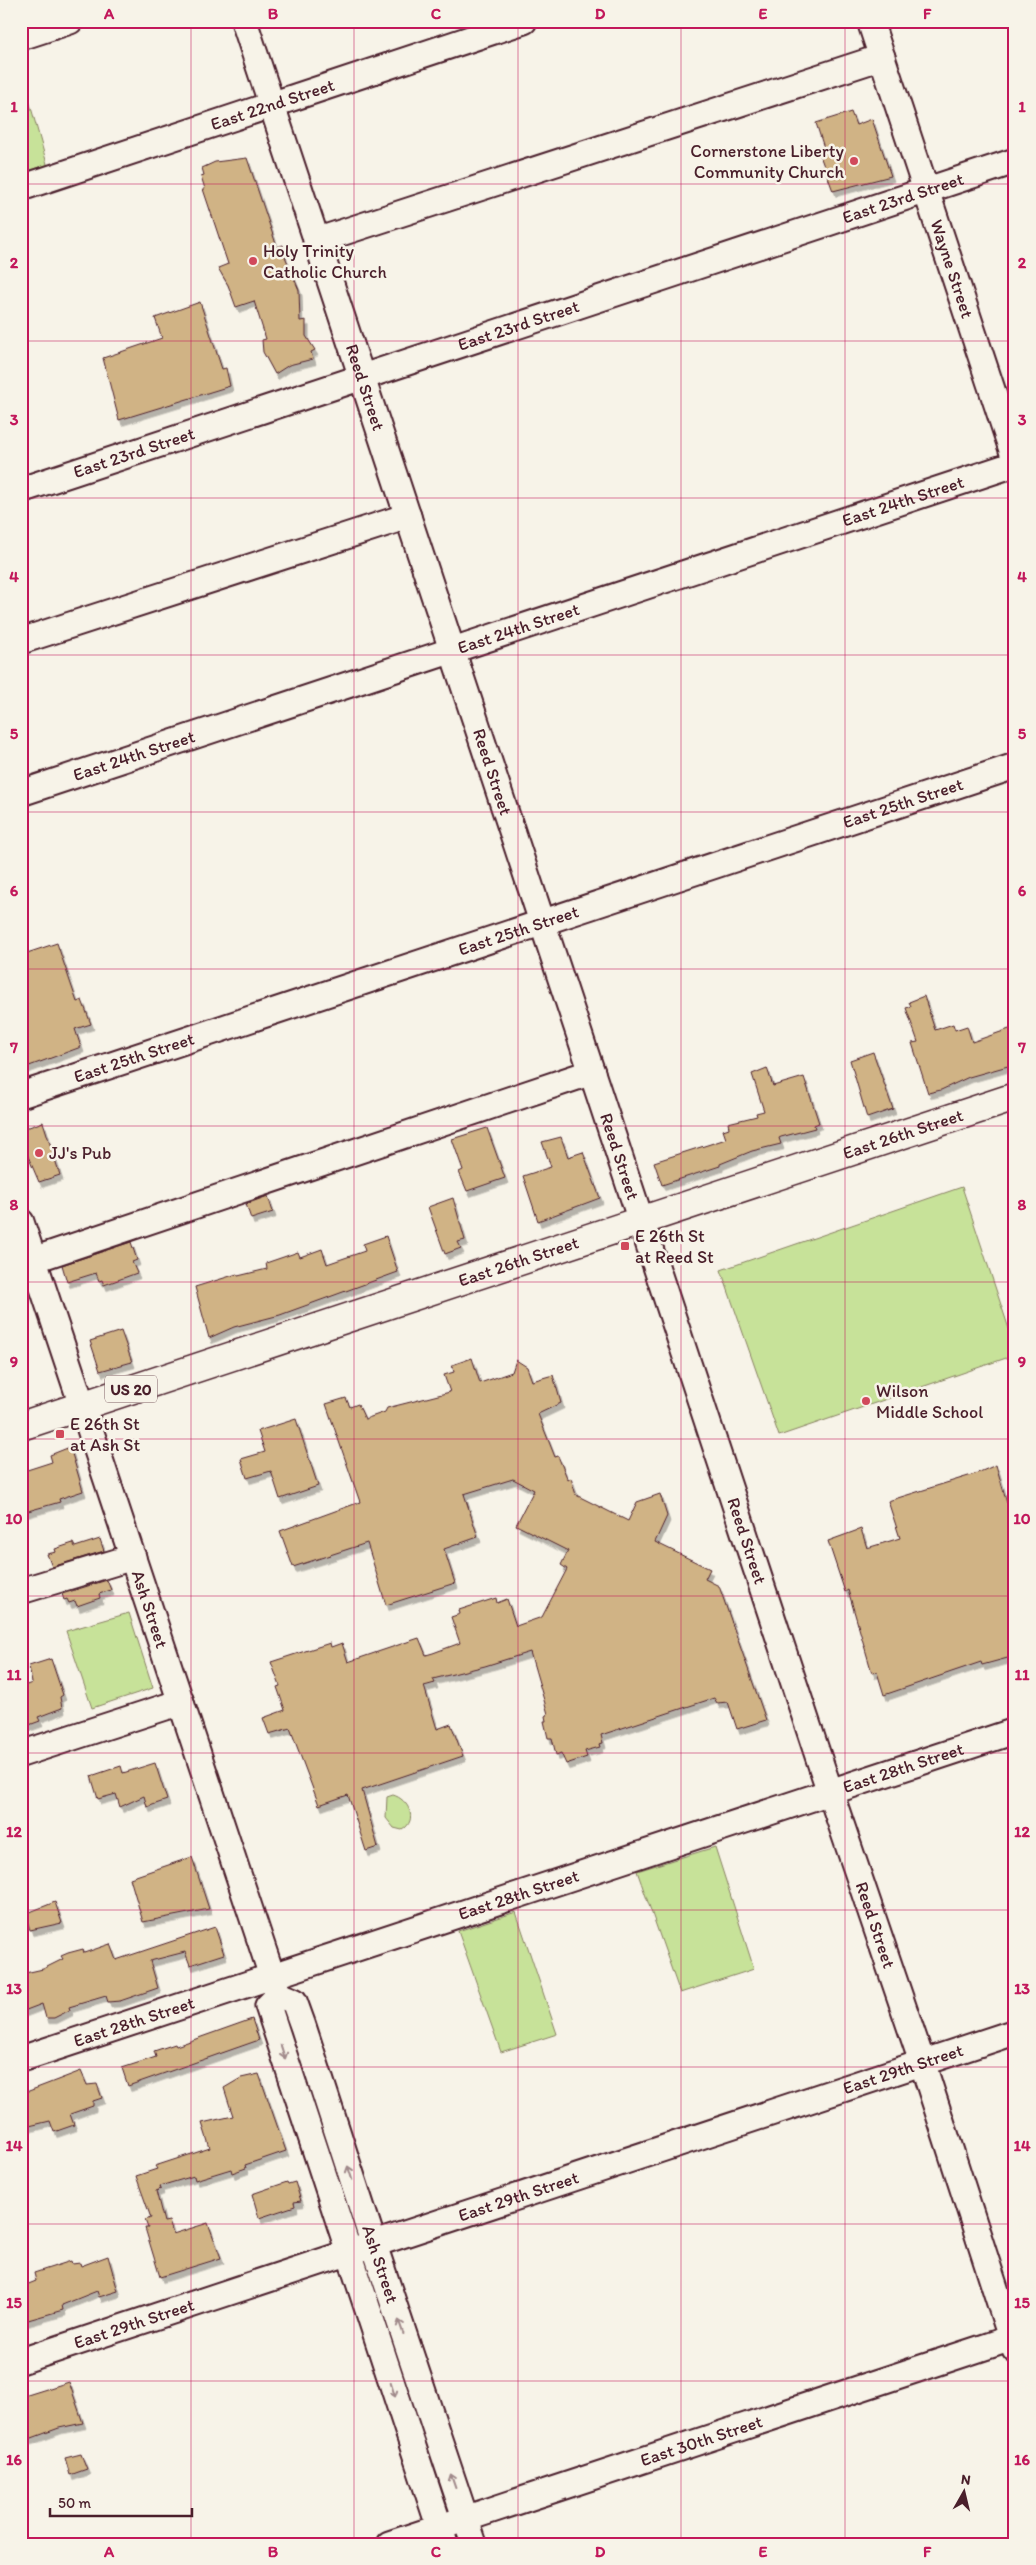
<svg xmlns="http://www.w3.org/2000/svg" width="1036" height="2565" font-family="Itim,sans-serif">
	<style>
		.green { fill: #c7e299; stroke: #888062 }
		.building { fill: #d0b385; stroke: #4a1f2b; filter: url(#shadow) }
		.lines { fill: none; stroke-linecap: round; stroke-linejoin: round }
		.minor-casing { stroke: #4a1f2b; stroke-width: 29 }
		.major-casing { stroke: #4a1f2b; stroke-width: 31 }
		.minor { stroke: #f7f3e8; stroke-width: 25 }
		.major { stroke: #f7f3e8; stroke-width: 28 }
		.oneway { stroke: #a0898a }
		.grid { fill: none; stroke: #c2185b; stroke-width: 1; stroke-opacity: 0.55 }
		.poi-dot { fill: #d1495b; stroke: #f7f3e8; stroke-width: 2 }
		.labels { text-anchor: middle; stroke-width: 5; stroke-linejoin: round; paint-order: stroke }
		.shield { fill: #f7f3e8; stroke: #7e5f64; stroke-width: 1 }
		.shield-label { font-size: 16px; font-weight: bold; fill: #4a1f2b }
		.street-label { font-size: 18px; fill: #4a1f2b; stroke: #f7f3e8 }
		.poi-label { font-size: 18px; fill: #4a1f2b; stroke: #f7f3e8; text-anchor: start }
		.neatline { fill: none; stroke: #c2185b; stroke-width: 2 }
		.grid-label { font-size: 16px; text-anchor: middle; font-weight: bold; fill: #c2185b }
	</style>
	<defs>
		<filter id="shadow"><feDropShadow dx="3" dy="5.5" stdDeviation="0" flood-color="#0004"/></filter>
	</defs>
	<rect width="100%" height="100%" fill="#f7f3e8"/>
	<filter id="ink" filterUnits="userSpaceOnUse"><feTurbulence type="fractalNoise" baseFrequency=".02" numOctaves="2"/><feDisplacementMap in="SourceGraphic" scale="10" xChannelSelector="R" yChannelSelector="G"/><feConvolveMatrix kernelMatrix="1 2 1 2 8 2 1 2 1" color-interpolation-filters="sRGB"/></filter>
	<g filter="url(#ink)">
		<!-- green -->
		<path class="green" d="M 21,72 L 49,171 L 21,180 Z
			M 962,1187 L 1015,1347 L 1015,1355 L 779,1436 L 721,1270 Z
			M 129,1613 L 153,1688 L 92,1708 L 66,1631 Z
			M 393,1795 C 408,1799 419,1820 402,1830 L 394,1828 L 386,1818 L 387,1797 Z
			M 715,1847 L 754,1969 L 680,1993 L 637,1871 Z
			M 516,1912 L 557,2034 L 501,2052 L 458,1931 Z"/>
		<!-- building -->
		<path class="building" d="M 851,112 L 856,125 L 872,119 L 891,176 L 833,191 L 818,150 L 824,148 L 816,123 Z
			M 247,158 L 277,247 L 283,245 L 284,254 L 299,290 L 300,321 L 306,320 L 306,336 L 315,350 L 311,352 L 313,359 L 289,365 L 275,374 L 263,352 L 262,340 L 266,339 L 254,301 L 236,307 L 228,285 L 218,268 L 228,264 L 203,189 L 205,189 L 201,176 L 204,175 L 202,168 L 215,162 Z
			M 200,302 L 222,369 L 226,368 L 230,386 L 119,420 L 103,358 L 162,338 L 155,318 Z
			M 57,943 L 77,1002 L 82,1000 L 91,1024 L 75,1029 L 81,1047 L 21,1069 L 21,955 Z
			M 924,996 L 935,1030 L 953,1024 L 955,1030 L 967,1026 L 972,1042 L 1015,1027 L 1015,1064 L 969,1077 L 941,1090 L 928,1093 L 912,1043 L 918,1042 L 906,1008 L 911,1006 L 909,1002 Z
			M 873,1052 L 893,1109 L 867,1118 L 850,1060 Z
			M 767,1068 L 773,1086 L 804,1077 L 819,1123 L 814,1125 L 815,1128 L 781,1137 L 779,1138 L 781,1144 L 752,1151 L 720,1164 L 720,1166 L 662,1185 L 654,1162 L 726,1139 L 723,1130 L 729,1128 L 728,1123 L 757,1116 L 756,1113 L 764,1111 L 752,1074 Z
			M 43,1122 L 60,1175 L 39,1182 L 21,1140 L 21,1126 L 29,1127 Z
			M 487,1128 L 505,1178 L 467,1191 L 459,1172 L 463,1170 L 452,1139 Z
			M 561,1137 L 568,1157 L 583,1152 L 600,1198 L 538,1221 L 523,1176 L 551,1167 L 542,1142 Z
			M 268,1196 L 273,1212 L 251,1219 L 246,1204 Z
			M 453,1198 L 465,1240 L 458,1242 L 461,1248 L 445,1254 L 428,1207 Z
			M 386,1236 L 398,1272 L 280,1315 L 234,1327 L 209,1338 L 195,1287 L 237,1274 L 238,1276 L 267,1269 L 266,1263 L 298,1252 L 300,1257 L 322,1249 L 327,1264 L 365,1251 L 363,1244 Z
			M 131,1242 L 137,1260 L 132,1262 L 137,1273 L 104,1285 L 102,1280 L 99,1281 L 96,1273 L 67,1282 L 62,1265 Z
			M 121,1331 L 132,1362 L 100,1371 L 90,1341 Z
			M 472,1358 L 480,1383 L 512,1372 L 516,1360 L 527,1367 L 532,1381 L 553,1375 L 561,1403 L 538,1414 L 555,1457 L 558,1456 L 568,1480 L 571,1478 L 576,1495 L 628,1521 L 637,1502 L 660,1494 L 667,1516 L 655,1542 L 710,1569 L 705,1579 L 719,1586 L 766,1720 L 737,1729 L 728,1702 L 717,1703 L 714,1698 L 601,1735 L 603,1743 L 599,1744 L 600,1747 L 585,1751 L 587,1757 L 566,1764 L 561,1753 L 556,1755 L 552,1738 L 548,1738 L 544,1721 L 546,1721 L 545,1716 L 548,1714 L 530,1652 L 485,1666 L 433,1679 L 435,1683 L 424,1686 L 437,1729 L 451,1724 L 463,1756 L 362,1790 L 378,1847 L 366,1851 L 348,1795 L 319,1805 L 290,1728 L 269,1734 L 263,1718 L 285,1710 L 277,1687 L 280,1686 L 271,1662 L 330,1643 L 331,1647 L 342,1643 L 348,1662 L 419,1638 L 426,1655 L 433,1653 L 460,1643 L 451,1617 L 460,1614 L 459,1610 L 496,1598 L 497,1603 L 507,1599 L 516,1626 L 542,1617 L 567,1569 L 561,1565 L 568,1551 L 516,1525 L 534,1490 L 513,1479 L 464,1494 L 478,1537 L 444,1549 L 455,1583 L 386,1605 L 367,1543 L 293,1567 L 280,1531 L 360,1502 L 326,1404 L 346,1398 L 350,1407 L 358,1404 L 365,1419 L 385,1412 L 387,1408 L 450,1392 L 444,1375 L 454,1372 L 452,1365 Z
			M 296,1419 L 318,1486 L 280,1499 L 271,1471 L 247,1478 L 241,1459 L 265,1452 L 258,1431 Z
			M 70,1447 L 83,1491 L 59,1499 L 60,1502 L 21,1513 L 21,1472 L 52,1462 L 50,1455 Z
			M 996,1465 L 1007,1503 L 1015,1501 L 1015,1656 L 982,1665 L 981,1662 L 884,1695 L 877,1672 L 872,1673 L 848,1590 L 845,1592 L 828,1541 L 861,1529 L 867,1548 L 900,1538 L 888,1501 L 975,1474 Z
			M 100,1539 L 104,1551 L 52,1567 L 47,1554 L 56,1552 L 55,1549 L 73,1543 L 75,1547 Z
			M 107,1580 L 111,1590 L 99,1594 L 100,1598 L 77,1606 L 75,1601 L 69,1603 L 67,1599 L 64,1600 L 62,1594 Z
			M 51,1659 L 63,1695 L 60,1697 L 62,1708 L 38,1717 L 40,1721 L 21,1728 L 21,1687 L 32,1683 L 29,1666 Z
			M 155,1763 L 167,1800 L 147,1807 L 144,1796 L 120,1807 L 116,1794 L 98,1799 L 91,1776 L 121,1766 L 123,1773 Z
			M 192,1857 L 209,1909 L 143,1922 L 130,1878 Z
			M 55,1902 L 62,1923 L 30,1930 L 25,1914 Z
			M 215,1927 L 224,1954 L 190,1965 L 185,1952 L 150,1961 L 158,1988 L 120,2001 L 108,2002 L 106,1996 L 69,2007 L 70,2010 L 54,2018 L 46,2018 L 42,2004 L 21,2012 L 21,1974 L 43,1969 L 63,1959 L 61,1956 L 68,1953 L 83,1949 L 84,1953 L 110,1944 L 116,1960 Z
			M 252,2019 L 259,2040 L 128,2086 L 122,2068 L 156,2057 L 154,2051 L 175,2044 L 176,2046 Z
			M 81,2071 L 87,2085 L 97,2084 L 102,2098 L 93,2101 L 93,2106 L 70,2114 L 74,2125 L 54,2132 L 50,2121 L 21,2128 L 21,2094 Z
			M 259,2074 L 286,2151 L 245,2165 L 246,2168 L 232,2173 L 231,2169 L 195,2180 L 194,2176 L 160,2186 L 161,2189 L 156,2191 L 164,2222 L 169,2221 L 173,2234 L 208,2223 L 221,2258 L 160,2277 L 145,2228 L 148,2228 L 145,2220 L 151,2218 L 136,2176 L 157,2169 L 155,2166 L 210,2148 L 202,2123 L 233,2116 L 224,2088 L 241,2078 Z
			M 287,2182 L 288,2184 L 295,2182 L 301,2201 L 294,2202 L 295,2206 L 259,2218 L 252,2194 Z
			M 108,2256 L 118,2291 L 99,2297 L 97,2291 L 62,2305 L 63,2310 L 21,2322 L 21,2287 L 36,2281 L 34,2273 L 71,2261 L 72,2264 L 80,2263 L 81,2266 Z
			M 69,2382 L 83,2423 L 59,2428 L 21,2442 L 21,2397 Z
			M 81,2454 L 87,2469 L 70,2475 L 65,2458 Z"/>
		<g class="lines">
			<!-- minor casing -->
			<g class="minor-casing">
				<g id="minor">
					<path id="s1" d="M 244,21 L 824,1774 L 922,2062 L 1015,2350"/>
					<path id="s2" d="M 870,21 L 1015,459"/>
					<path d="M 21,37 L 70,21"/>
					<path id="s3" d="M 21,188 L 524,21"/>
					<path d="M 316,241 L 882,57"/>
					<path id="s4" d="M 21,490 L 1015,161"/>
					<path d="M 21,641 L 408,516"/>
					<path id="s5" d="M 21,793 L 1015,464"/>
					<path id="s6" d="M 21,1095 L 1015,766"/>
					<path id="s7" d="M 21,1222 L 277,1991"/>
					<path d="M 21,1264 L 592,1072"/>
					<path d="M 21,1591 L 133,1557"/>
					<path d="M 21,1754 L 181,1702"/>
					<path id="s8" d="M 21,2059 L 1015,1731"/>
					<path id="s9" d="M 21,2361 L 1015,2032"/>
					<path id="s10" d="M 389,2544 L 1015,2337"/>
					<path id="s11" d="M 445,2544 L 268,2006 L 279,1995 L 294,2001 L 303,2026 L 374,2245 L 474,2544"/>
				</g>
			</g>
			<!-- major casing -->
			<g class="major-casing">
				<g id="major">
					<path id="s12" d="M 21,1426 L 1015,1097"/>
				</g>
			</g>
			<!-- minor -->
			<use href="#minor" class="minor"/>
			<!-- major -->
			<use href="#major" class="major"/>
		</g>
		<!-- one-way arrows -->
		<defs><path id="oneway-shaft" d="M-6 0H5M1.5-3L5.5 0L1.5 3" fill="none" stroke-width="1.6" stroke-linecap="round" stroke-linejoin="round" transform="scale(1.25)"/></defs>
		<g class="oneway">
			<use href="#oneway-shaft" transform="translate(283 2052) rotate(72)"/>
			<use href="#oneway-shaft" transform="translate(350 2173) rotate(-108)"/>
			<use href="#oneway-shaft" transform="translate(401 2327) rotate(-109)"/>
			<use href="#oneway-shaft" transform="translate(393 2390) rotate(72)"/>
			<use href="#oneway-shaft" transform="translate(453 2481) rotate(-109)"/>
		</g>
	</g>
	<!-- grid -->
	<path class="grid" d="M 191,21 L 191,2544M 354,21 L 354,2544M 518,21 L 518,2544M 681,21 L 681,2544M 845,21 L 845,2544M 21,184 L 1015,184M 21,341 L 1015,341M 21,498 L 1015,498M 21,655 L 1015,655M 21,812 L 1015,812M 21,969 L 1015,969M 21,1126 L 1015,1126M 21,1282 L 1015,1282M 21,1439 L 1015,1439M 21,1596 L 1015,1596M 21,1753 L 1015,1753M 21,1910 L 1015,1910M 21,2067 L 1015,2067M 21,2224 L 1015,2224M 21,2381 L 1015,2381"/>
	<!-- markers -->
	<g class="poi-dot">
		<circle cx="854" cy="161" r="5"/>
		<circle cx="253" cy="261" r="5"/>
		<circle cx="39" cy="1153" r="5"/>
		<rect x="620" y="1241" width="10" height="10" rx="2.5"/>
		<circle cx="866" cy="1401" r="5"/>
		<rect x="55" y="1429" width="10" height="10" rx="2.5"/>
	</g>
	<g class="labels">
		<!-- shield labels -->
		<rect class="shield" x="105" y="1375.5" width="52" height="27" rx="4"/>
		<g class="shield-label">
			<text x="131" y="1395">US 20</text>
		</g>
		<!-- street labels -->
		<g class="street-label">
			<text dy="6" stroke="none"><textPath href="#s3" startOffset="265">East 22nd Street</textPath></text>
			<text dy="6" stroke="none"><textPath href="#s4" startOffset="929">East 23rd Street</textPath></text>
			<text dy="6" stroke="none"><textPath href="#s2" startOffset="261">Wayne Street</textPath></text>
			<text dy="6" stroke="none"><textPath href="#s4" startOffset="524">East 23rd Street</textPath></text>
			<text dy="6" stroke="none"><textPath href="#s1" startOffset="386">Reed Street</textPath></text>
			<text dy="6" stroke="none"><textPath href="#s4" startOffset="119">East 23rd Street</textPath></text>
			<text dy="6" stroke="none"><textPath href="#s5" startOffset="929">East 24th Street</textPath></text>
			<text dy="6" stroke="none"><textPath href="#s5" startOffset="524">East 24th Street</textPath></text>
			<text dy="6" stroke="none"><textPath href="#s5" startOffset="119">East 24th Street</textPath></text>
			<text dy="6" stroke="none"><textPath href="#s1" startOffset="791">Reed Street</textPath></text>
			<text dy="6" stroke="none"><textPath href="#s6" startOffset="929">East 25th Street</textPath></text>
			<text dy="6" stroke="none"><textPath href="#s6" startOffset="524">East 25th Street</textPath></text>
			<text dy="6" stroke="none"><textPath href="#s6" startOffset="119">East 25th Street</textPath></text>
			<text dy="6" stroke="none"><textPath href="#s12" startOffset="929">East 26th Street</textPath></text>
			<text dy="6" stroke="none"><textPath href="#s1" startOffset="1196">Reed Street</textPath></text>
			<text dy="6" stroke="none"><textPath href="#s12" startOffset="524">East 26th Street</textPath></text>
			<text dy="6" stroke="none"><textPath href="#s1" startOffset="1601">Reed Street</textPath></text>
			<text dy="6" stroke="none"><textPath href="#s7" startOffset="408">Ash Street</textPath></text>
			<text dy="6" stroke="none"><textPath href="#s8" startOffset="929">East 28th Street</textPath></text>
			<text dy="6" stroke="none"><textPath href="#s8" startOffset="524">East 28th Street</textPath></text>
			<text dy="6" stroke="none"><textPath href="#s1" startOffset="2006">Reed Street</textPath></text>
			<text dy="6" stroke="none"><textPath href="#s8" startOffset="119">East 28th Street</textPath></text>
			<text dy="6" stroke="none"><textPath href="#s9" startOffset="929">East 29th Street</textPath></text>
			<text dy="6" stroke="none"><textPath href="#s9" startOffset="524">East 29th Street</textPath></text>
			<text dy="6" stroke="none"><textPath href="#s11" startOffset="875">Ash Street</textPath></text>
			<text dy="6" stroke="none"><textPath href="#s9" startOffset="119">East 29th Street</textPath></text>
			<text dy="6" stroke="none"><textPath href="#s10" startOffset="329">East 30th Street</textPath></text>
		</g>
		<!-- poi labels -->
		<g class="poi-label">
			<text x="844" y="157" text-anchor="end">Cornerstone Liberty<tspan x="844" dy="21">Community Church</tspan></text>
			<text x="263" y="257">Holy Trinity<tspan x="263" dy="21">Catholic Church</tspan></text>
			<text x="49" y="1159">JJ's Pub</text>
			<text x="635" y="1242">E 26th St<tspan x="635" dy="21">at Reed St</tspan></text>
			<text x="876" y="1397">Wilson<tspan x="876" dy="21">Middle School</tspan></text>
			<text x="70" y="1430">E 26th St<tspan x="70" dy="21">at Ash St</tspan></text>
		</g>
	</g>
	<!-- margin -->
	<rect width="1036" height="2565" fill="none" stroke="#f7f3e8" stroke-width="55"/>
	<!-- north arrow -->
	<g transform="translate(964 2492) rotate(8)" stroke="#f7f3e8" stroke-width="4" paint-order="stroke">
	<path d="M0-4L9 19L0 12L-9 19Z" fill="#4a1f2b"/>
	<text y="-8" font-size="14" font-weight="bold" text-anchor="middle" fill="#4a1f2b">N</text>
	</g>
	<!-- scale -->
	<path d="M50 2508v8h142v-8" fill="none" stroke="#4a1f2b" stroke-width="2.5"/>
	<text x="58" y="2508" font-size="15" fill="#4a1f2b" stroke="#f7f3e8" stroke-width="4" paint-order="stroke">50 m</text>
	<rect x="28" y="28" width="980" height="2510" class="neatline"/>
	<g class="grid-label">
		<text x="109" y="19">A</text>
		<text x="273" y="19">B</text>
		<text x="436" y="19">C</text>
		<text x="600" y="19">D</text>
		<text x="763" y="19">E</text>
		<text x="927" y="19">F</text>
		<text x="14" y="112">1</text>
		<text x="1022" y="112">1</text>
		<text x="14" y="268">2</text>
		<text x="1022" y="268">2</text>
		<text x="14" y="425">3</text>
		<text x="1022" y="425">3</text>
		<text x="14" y="582">4</text>
		<text x="1022" y="582">4</text>
		<text x="14" y="739">5</text>
		<text x="1022" y="739">5</text>
		<text x="14" y="896">6</text>
		<text x="1022" y="896">6</text>
		<text x="14" y="1053">7</text>
		<text x="1022" y="1053">7</text>
		<text x="14" y="1210">8</text>
		<text x="1022" y="1210">8</text>
		<text x="14" y="1367">9</text>
		<text x="1022" y="1367">9</text>
		<text x="14" y="1524">10</text>
		<text x="1022" y="1524">10</text>
		<text x="14" y="1680">11</text>
		<text x="1022" y="1680">11</text>
		<text x="14" y="1837">12</text>
		<text x="1022" y="1837">12</text>
		<text x="14" y="1994">13</text>
		<text x="1022" y="1994">13</text>
		<text x="14" y="2151">14</text>
		<text x="1022" y="2151">14</text>
		<text x="14" y="2308">15</text>
		<text x="1022" y="2308">15</text>
		<text x="14" y="2465">16</text>
		<text x="1022" y="2465">16</text>
		<text x="109" y="2557">A</text>
		<text x="273" y="2557">B</text>
		<text x="436" y="2557">C</text>
		<text x="600" y="2557">D</text>
		<text x="763" y="2557">E</text>
		<text x="927" y="2557">F</text>
	</g>
</svg>
